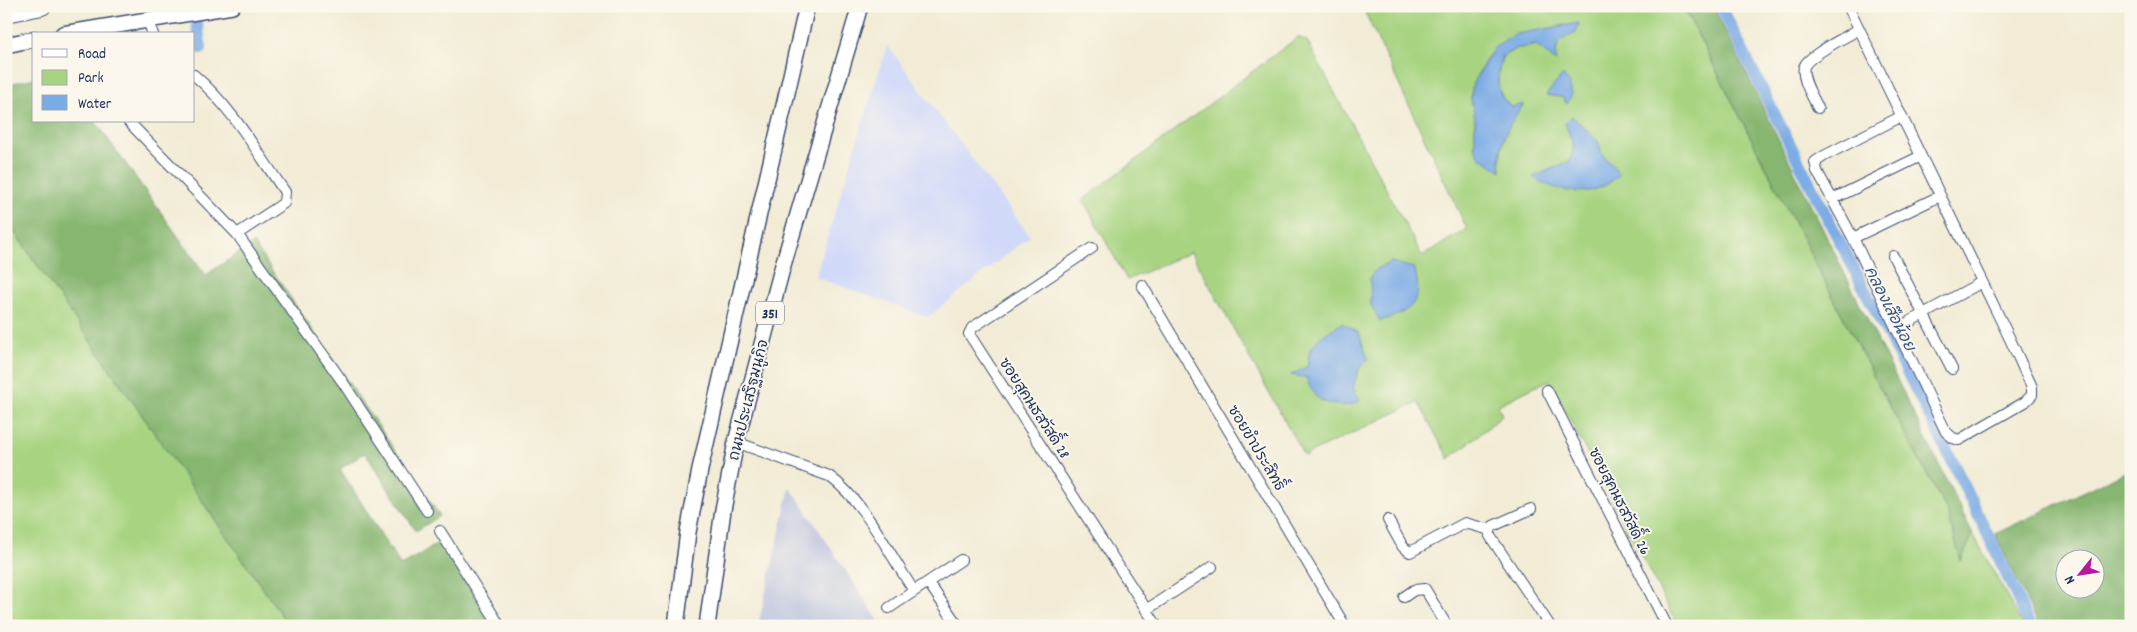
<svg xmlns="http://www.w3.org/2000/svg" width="2137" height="632" font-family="Dekko,'Playpen Sans Thai',sans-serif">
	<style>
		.built { fill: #d1d9f9 }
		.industrial { fill: #bbc3de }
		.green { fill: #a8d481; stroke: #628270; fill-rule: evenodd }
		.forest { fill: #86b66f; stroke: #507266; fill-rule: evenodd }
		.water { fill: #7babe5; stroke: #4b6da2 }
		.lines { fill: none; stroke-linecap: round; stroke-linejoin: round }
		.canal { stroke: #7babe5; stroke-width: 12 }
		.minor-casing { stroke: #3b4b70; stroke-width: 12 }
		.primary-casing { stroke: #3b4b70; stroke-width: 18 }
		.motorway-casing { stroke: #3b4b70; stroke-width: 20 }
		.minor { stroke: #fff; stroke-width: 10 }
		.primary { stroke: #fff; stroke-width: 15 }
		.motorway { stroke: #fff; stroke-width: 18 }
		.labels { text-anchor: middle; stroke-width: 4; stroke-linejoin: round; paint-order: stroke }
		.shield { fill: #fbf7ec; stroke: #5e6b89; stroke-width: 1 }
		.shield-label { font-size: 14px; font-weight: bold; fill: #1b2f5e }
		.street-label { font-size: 15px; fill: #1b2f5e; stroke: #fbf7ec }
		.water-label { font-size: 16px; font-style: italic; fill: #385486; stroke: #fbf7ec }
	</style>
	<rect width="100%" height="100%" fill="#fbf7ec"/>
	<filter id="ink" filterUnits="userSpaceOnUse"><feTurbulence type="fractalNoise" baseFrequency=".02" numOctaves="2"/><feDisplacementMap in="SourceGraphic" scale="10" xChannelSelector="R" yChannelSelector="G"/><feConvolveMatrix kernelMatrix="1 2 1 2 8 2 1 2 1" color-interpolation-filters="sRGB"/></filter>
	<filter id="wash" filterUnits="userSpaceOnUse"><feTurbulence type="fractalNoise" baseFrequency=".0096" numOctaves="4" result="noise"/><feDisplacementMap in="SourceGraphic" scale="20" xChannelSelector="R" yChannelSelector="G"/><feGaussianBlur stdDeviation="1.12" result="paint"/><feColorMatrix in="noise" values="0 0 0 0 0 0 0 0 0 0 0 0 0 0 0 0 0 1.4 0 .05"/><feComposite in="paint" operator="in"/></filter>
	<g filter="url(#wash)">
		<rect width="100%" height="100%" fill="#f2ecd6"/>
		<!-- built -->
		<path class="built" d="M 887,45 L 1030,236 L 928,317 L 815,277 Z"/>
		<!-- industrial -->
		<path class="industrial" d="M 790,487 L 807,512 L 882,626 L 758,626 Z"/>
		<!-- green -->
		<path class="green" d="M 1362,6 L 1683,6 L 1874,377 L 1947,511 L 1961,560 L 1973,534 L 2023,626 L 1678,626 L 1549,380 L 1498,405 L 1502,416 L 1449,459 L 1418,402 L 1304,456 L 1191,252 L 1127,280 L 1083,200 L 1298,37 L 1307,41 L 1422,256 L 1467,229 ZM 1564,25 L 1576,33 C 1558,40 1556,41 1556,61 L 1536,45 L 1515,49 L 1502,57 C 1497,77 1494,93 1511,107 L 1523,105 C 1506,127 1499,143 1501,171 L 1475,148 L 1475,119 L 1471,98 L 1473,83 L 1488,56 L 1516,34 L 1543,31 ZM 1563,75 L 1566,103 L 1562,97 L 1546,95 ZM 1565,123 L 1598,141 L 1602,155 L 1613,165 L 1534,177 L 1570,161 L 1574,146 ZM 1310,348 L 1368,359 L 1358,371 L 1353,388 L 1359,401 L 1316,397 L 1306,377 L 1292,375 L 1307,367 Z
			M 6,220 L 289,626 L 6,626 Z"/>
		<!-- forest -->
		<path class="forest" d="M 1683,6 L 1713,6 L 1973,534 L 1961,561 L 1947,511 L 1874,377 Z
			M 34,78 L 34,121 L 95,121 L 206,275 L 253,243 L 440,516 L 416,531 L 365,453 L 340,469 L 401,566 L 441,541 L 494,626 L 376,626 L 375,624 L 358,621 L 351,626 L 289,626 L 6,220 L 6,85 Z
			M 2125,472 L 2131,483 L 2131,626 L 2039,626 L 1995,534 ZM 2064,560 L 2094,560 L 2094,590 L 2064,590 Z"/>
		<!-- water -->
		<path class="water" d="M 1579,23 L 1576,33 C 1558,41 1556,41 1556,62 L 1536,45 L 1515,49 L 1502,57 C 1497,77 1494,93 1511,107 L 1524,104 C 1508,124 1497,146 1501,171 L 1480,157 L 1475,148 L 1475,119 L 1471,98 L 1473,83 L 1494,48 L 1516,34 Z
			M 1563,75 L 1569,83 L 1572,94 L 1567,104 L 1562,97 L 1546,95 Z
			M 1572,116 L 1598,141 L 1602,155 L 1613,165 L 1619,175 C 1594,199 1561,195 1533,177 L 1570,161 L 1574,146 L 1565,123 Z
			M 1391,262 L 1414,268 C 1425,302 1411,312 1380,321 L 1371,305 L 1370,277 L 1377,269 Z
			M 1342,323 L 1359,333 L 1368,359 L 1358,371 L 1353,388 L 1360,401 C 1349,409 1323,406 1315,395 C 1311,390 1308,383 1306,377 L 1291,375 L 1307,367 C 1312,338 1319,338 1342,323 Z"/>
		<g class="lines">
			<!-- canal -->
			<path class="canal" d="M 194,6 L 201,48
				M 1721,6 C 1821,214 1936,415 2030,626"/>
		</g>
	</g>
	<g filter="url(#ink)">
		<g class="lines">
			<!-- minor casing -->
			<g class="minor-casing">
				<path id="minor" d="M 1848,6 L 2009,337 L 2032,387 L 2032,395 L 2025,402 L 1959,440 L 1953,438 L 1946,432 L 1853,238 L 1817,171 L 1815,162 L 1824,156 L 1902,116
					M 147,19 L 153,34
					M 194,75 C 232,107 257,152 285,192 L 284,203 L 237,234
					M 1818,108 C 1813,97 1801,79 1804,67 C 1808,55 1847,37 1859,29
					M 128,121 L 237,234 L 342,381 L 427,511
					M 1833,199 L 1921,156
					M 1853,238 L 1940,196
					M 1092,248 L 972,328 L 969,334 L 1157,626
					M 1893,256 L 1952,369
					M 1142,285 L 1345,626
					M 1896,329 L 1982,282
					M 1547,390 L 1667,626
					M 736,442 L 829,476 C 864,501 890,555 914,591
					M 1531,509 L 1493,526 L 1490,530 L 1490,536 L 1550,626
					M 1388,520 L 1403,547 L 1410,552 L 1465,523 L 1490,530
					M 440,531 L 500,626
					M 928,582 L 958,626
					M 1404,597 L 1414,590 L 1425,589 L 1447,626
					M 889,608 L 961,560
					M 1146,610 L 1212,567"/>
			</g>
			<!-- primary casing -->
			<g class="primary-casing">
				<path id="primary" d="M 63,34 L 232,6
					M 6,45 L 34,39
					M 676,626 L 688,532 L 701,465 L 807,6
					M 707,626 L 723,510 L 736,442 L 783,265 L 860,6"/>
			</g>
			<!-- motorway casing -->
			<g class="motorway-casing">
				<path id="motorway" d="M 6,13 L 42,6"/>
			</g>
			<!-- minor -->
			<use href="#minor" class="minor"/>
			<!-- primary -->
			<use href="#primary" class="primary"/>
			<!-- motorway -->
			<use href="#motorway" class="motorway"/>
		</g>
	</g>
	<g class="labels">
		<!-- shield labels -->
		<rect class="shield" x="756" y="301.5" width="28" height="23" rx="4"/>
		<g class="shield-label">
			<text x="770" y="318">351</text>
		</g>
		<!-- street labels -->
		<g class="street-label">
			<text transform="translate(748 400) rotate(-76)" y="5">ถนนประเสริฐมนูกิจ</text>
			<text transform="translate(1035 408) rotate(57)" y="5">ซอยสุคนธสวัสดิ์ 28</text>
			<text transform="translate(1257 448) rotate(59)" y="5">ซอยขำประสิทธิ์</text>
			<text transform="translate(1620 501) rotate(63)" y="5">ซอยสุคนธสวัสดิ์ 26</text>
		</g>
		<!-- water labels -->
		<g class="water-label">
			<text transform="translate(1891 308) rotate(63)" y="6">คลองเสือน้อย</text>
		</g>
	</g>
	<!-- margin -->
	<rect width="2137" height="632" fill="none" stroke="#fbf7ec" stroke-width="25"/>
	<!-- legend -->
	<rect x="32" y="32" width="162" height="90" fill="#fbf7ec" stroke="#a1a7b3"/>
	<rect x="42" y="49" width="25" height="8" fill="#ffffff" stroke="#a1a7b3"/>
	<text x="78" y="58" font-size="15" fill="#1b2f5e">Road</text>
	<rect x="42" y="70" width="25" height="15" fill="#a8d481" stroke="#a1a7b3"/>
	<text x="78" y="82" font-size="15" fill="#1b2f5e">Park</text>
	<rect x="42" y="95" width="25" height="15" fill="#7babe5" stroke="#a1a7b3"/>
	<text x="78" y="108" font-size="15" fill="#1b2f5e">Water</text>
	<!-- north arrow -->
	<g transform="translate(2080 574) rotate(240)"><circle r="24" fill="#fbf7ec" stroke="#a1a7b3"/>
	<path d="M0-4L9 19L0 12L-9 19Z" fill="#b5179e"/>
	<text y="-8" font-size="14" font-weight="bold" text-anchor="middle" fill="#1b2f5e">N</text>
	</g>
</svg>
